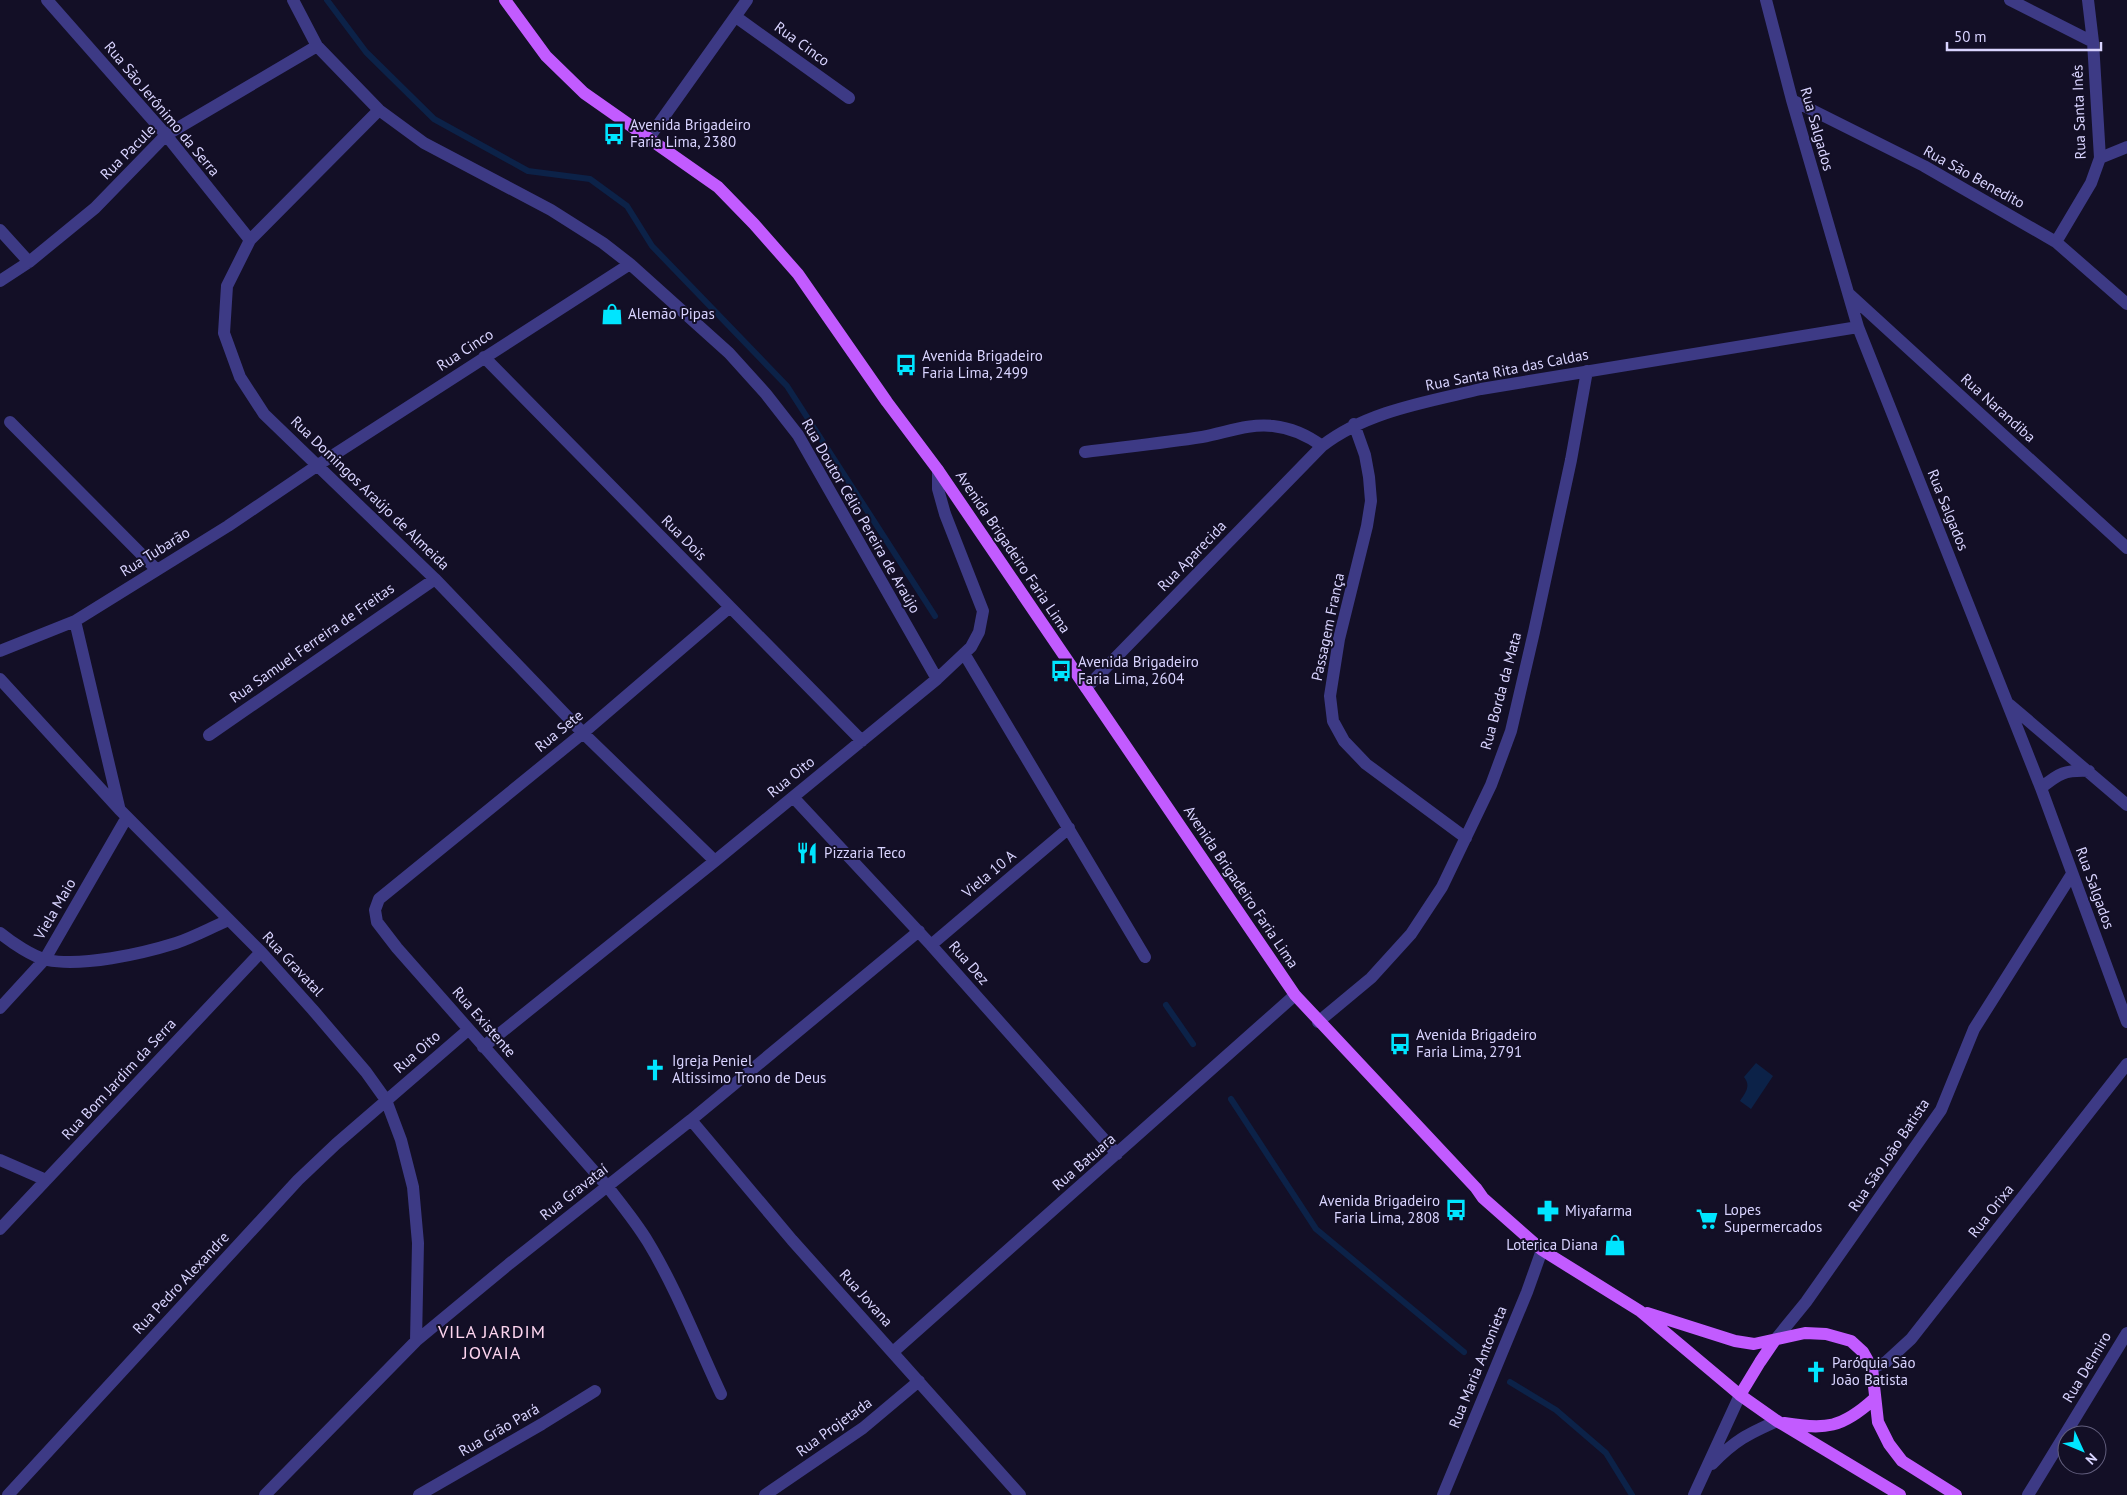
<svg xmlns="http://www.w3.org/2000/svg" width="2127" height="1495" font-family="'PT Sans',sans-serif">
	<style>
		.water { fill: #0c2248 }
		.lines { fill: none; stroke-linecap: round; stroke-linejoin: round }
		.stream { stroke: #0c2248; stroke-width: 6 }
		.minor { stroke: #3d3a85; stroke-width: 12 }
		.major { stroke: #c25bff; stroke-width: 12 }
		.labels { text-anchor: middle; stroke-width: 4; stroke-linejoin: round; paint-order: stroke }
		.street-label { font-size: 15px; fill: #d9d4ff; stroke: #130f26 }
		.poi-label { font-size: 15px; fill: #d9d4ff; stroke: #130f26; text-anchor: start }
		.quarter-label { font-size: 18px; letter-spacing: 1px; fill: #ffd6f0; stroke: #130f26 }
	</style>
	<rect width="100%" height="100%" fill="#130f26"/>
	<!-- water -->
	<path class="water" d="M 1756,1063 L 1773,1076 L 1751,1109 L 1740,1101 C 1746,1092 1751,1086 1744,1077 Z"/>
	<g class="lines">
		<!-- stream -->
		<path class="stream" d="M 327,0 L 366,52 L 434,119 L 528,171 L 590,179 L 627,206 L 652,246 L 787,386 L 935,616
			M 1166,1005 L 1193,1044
			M 1231,1099 L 1316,1229 L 1464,1352
			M 1510,1382 L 1556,1410 L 1606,1453 L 1632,1495"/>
		<!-- minor -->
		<path class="minor" d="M 47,0 L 166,135 L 250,240
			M 293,0 L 317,46 L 379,110 L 424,143 L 551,210 L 603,243 L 630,264 L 729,353 L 766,394 L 798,435 L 937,679
			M 1766,0 L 1792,100 L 1858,327 L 2041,788 L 2127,1022
			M 2010,0 L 2093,42
			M 736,17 L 849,98
			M 1792,100 L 1924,166 L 2056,242 L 2127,304
			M 379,110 L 250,240 L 227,286 L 224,333 L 240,377 L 264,414 L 435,579 L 583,733 L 715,861
			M 648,139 L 747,0
			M 2100,158 L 2127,147
			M 0,230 L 29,262
			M 2056,242 L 2091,183 L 2100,158 L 2093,42 L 2088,0
			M 0,281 L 29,262 L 95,208 L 166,135 L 317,46
			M 1849,294 L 2127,548
			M 484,357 L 862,741
			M 10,422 L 157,570
			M 1354,424 L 1365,455 L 1369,477 L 1371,501 L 1367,526 L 1339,639 L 1330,696 L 1333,721 L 1344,741 L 1366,764 L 1466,838
			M 1085,452 C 1124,447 1163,443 1202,437 C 1225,433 1249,423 1273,426 C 1292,428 1307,435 1322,446 C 1367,411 1427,402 1481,389 L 1858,327
			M 75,621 L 119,807
			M 0,651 L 75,621 L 228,526 L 318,465 L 630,264
			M 965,655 L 1145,957
			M 0,679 L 119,809 L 261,952 L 313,1010 L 366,1072 L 386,1100 L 401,1140 L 413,1187 L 418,1243 L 416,1341
			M 1086,688 L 1322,446
			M 2010,705 L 2127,805
			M 209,735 L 435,579
			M 2041,788 C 2059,773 2065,770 2089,771
			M 793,797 L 931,945 L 1117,1154
			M 0,933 C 11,942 33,957 47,960 C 82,967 141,954 176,943 C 194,937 212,927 229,920
			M 931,945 L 1069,828
			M 0,1008 L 45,959 L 127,817
			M 1318,1022 L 1371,978 L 1411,934 L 1442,887 L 1491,785 L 1511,731 L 1534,632 L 1571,460 L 1587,371
			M 483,1047 L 715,861 L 937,679 L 971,647 L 979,632 L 983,611 L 945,514 L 938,489 L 938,470
			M 691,1120 L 792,1240 L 1020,1495
			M 0,1160 L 46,1180
			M 0,1229 L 261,952
			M 1775,1340 L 1806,1302 L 1941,1110 L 1974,1029 L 2072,874
			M 893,1352 L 1295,995
			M 1872,1368 L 1886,1362 L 1911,1339 L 2127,1064
			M 721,1394 C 698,1345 676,1288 648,1242 C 636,1222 621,1204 607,1186 L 397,948 L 377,922 L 375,910 L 379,899 L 583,733 L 730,607
			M 1712,1464 C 1735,1440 1748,1434 1777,1421
			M 8,1495 L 298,1180 L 336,1144 L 468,1030
			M 265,1495 L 416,1341 L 509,1264 L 691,1120 L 919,931
			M 419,1495 L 542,1424 L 595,1391
			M 765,1495 L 863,1428 L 919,1381
			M 1443,1495 L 1527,1292 L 1542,1250
			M 1694,1495 L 1740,1395
			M 2028,1495 L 2127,1333"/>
		<!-- major -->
		<path class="major" d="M 505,0 L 546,56 L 584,93 L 718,187 L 754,224 L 798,274 L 887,402 L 938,470 L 1295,995 L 1476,1188 L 1483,1198 L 1542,1250 L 1640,1311 L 1740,1395 L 1777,1421 L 1900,1495
			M 1647,1313 L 1735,1341 L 1754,1344 L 1805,1333 L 1826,1334 L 1851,1341 L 1863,1352 L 1872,1368 L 1878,1422 L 1889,1444 L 1902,1461 L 1956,1495
			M 1740,1395 L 1760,1362 L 1775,1340
			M 1784,1423 C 1826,1430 1842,1428 1874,1399"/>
	</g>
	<!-- icons -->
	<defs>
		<g id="bus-bare" transform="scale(1.725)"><path d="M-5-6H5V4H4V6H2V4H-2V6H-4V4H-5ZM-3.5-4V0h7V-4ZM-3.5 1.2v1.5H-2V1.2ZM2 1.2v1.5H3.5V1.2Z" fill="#00e5ff" stroke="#130f26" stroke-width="2.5" paint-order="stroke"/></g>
		<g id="shop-bare" transform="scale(1.725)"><path d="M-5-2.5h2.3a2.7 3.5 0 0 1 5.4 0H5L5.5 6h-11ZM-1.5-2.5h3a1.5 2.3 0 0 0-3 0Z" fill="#00e5ff" stroke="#130f26" stroke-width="2.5" paint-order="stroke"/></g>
		<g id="restaurant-bare" transform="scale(1.725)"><path d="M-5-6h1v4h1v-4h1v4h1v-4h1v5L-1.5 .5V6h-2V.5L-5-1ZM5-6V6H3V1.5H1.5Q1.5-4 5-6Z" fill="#00e5ff" stroke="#130f26" stroke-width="2.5" paint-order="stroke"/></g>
		<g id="church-bare" transform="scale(1.725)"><path d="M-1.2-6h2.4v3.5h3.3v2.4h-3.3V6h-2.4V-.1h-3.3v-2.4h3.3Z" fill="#00e5ff" stroke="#130f26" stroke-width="2.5" paint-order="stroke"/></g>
		<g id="pharmacy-bare" transform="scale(1.725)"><path d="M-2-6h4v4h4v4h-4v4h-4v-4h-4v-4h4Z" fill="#00e5ff" stroke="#130f26" stroke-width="2.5" paint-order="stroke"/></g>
		<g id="supermarket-bare" transform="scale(1.725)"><path d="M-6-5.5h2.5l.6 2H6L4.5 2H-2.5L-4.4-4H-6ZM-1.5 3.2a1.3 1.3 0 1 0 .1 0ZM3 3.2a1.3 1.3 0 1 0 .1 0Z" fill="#00e5ff" stroke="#130f26" stroke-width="2.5" paint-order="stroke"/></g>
	</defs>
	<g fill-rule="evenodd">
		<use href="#bus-bare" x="614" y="134"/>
		<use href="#shop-bare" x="612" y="314"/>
		<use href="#bus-bare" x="906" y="365"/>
		<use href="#bus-bare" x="1061" y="671"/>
		<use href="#restaurant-bare" x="807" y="853"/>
		<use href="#bus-bare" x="1400" y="1044"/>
		<use href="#church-bare" x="655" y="1070"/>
		<use href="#bus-bare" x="1456" y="1210"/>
		<use href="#pharmacy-bare" x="1548" y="1211"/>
		<use href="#supermarket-bare" x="1707" y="1219"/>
		<use href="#shop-bare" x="1615" y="1245"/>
		<use href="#church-bare" x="1816" y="1372"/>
	</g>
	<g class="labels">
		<!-- street labels -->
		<g class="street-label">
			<text transform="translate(802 44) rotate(36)" y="5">Rua Cinco</text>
			<text transform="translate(162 109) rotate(50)" y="5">Rua São Jerônimo da Serra</text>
			<text transform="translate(2079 112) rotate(-92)" y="5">Rua Santa Inês</text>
			<text transform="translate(1817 129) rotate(74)" y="5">Rua Salgados</text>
			<text transform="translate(128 152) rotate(-45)" y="5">Rua Pacule</text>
			<text transform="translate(1974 177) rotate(29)" y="5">Rua São Benedito</text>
			<text transform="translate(465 350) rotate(-33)" y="5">Rua Cinco</text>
			<text transform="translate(1507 370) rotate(-11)" y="5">Rua Santa Rita das Caldas</text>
			<text transform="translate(1998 408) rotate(42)" y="5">Rua Narandiba</text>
			<text transform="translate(370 493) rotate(44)" y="5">Rua Domingos Araújo de Almeida</text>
			<text transform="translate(1948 510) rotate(68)" y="5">Rua Salgados</text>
			<text transform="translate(861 516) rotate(60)" y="5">Rua Doutor Célio Pereira de Araújo</text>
			<text transform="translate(684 538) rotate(45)" y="5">Rua Dois</text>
			<text transform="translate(155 552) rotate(-32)" y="5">Rua Tubarão</text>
			<text transform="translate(1013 552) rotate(56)" y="5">Avenida Brigadeiro Faria Lima</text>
			<text transform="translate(1192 556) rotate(-46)" y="5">Rua Aparecida</text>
			<text transform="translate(1328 627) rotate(-78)" y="5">Passagem França</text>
			<text transform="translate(312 643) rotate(-35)" y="5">Rua Samuel Ferreira de Freitas</text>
			<text transform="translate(1501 691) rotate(-75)" y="5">Rua Borda da Mata</text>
			<text transform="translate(559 731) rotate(-39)" y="5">Rua Sete</text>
			<text transform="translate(791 777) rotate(-39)" y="5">Rua Oito</text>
			<text transform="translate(989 874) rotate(-40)" y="5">Viela 10 A</text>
			<text transform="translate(1241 887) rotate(56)" y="5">Avenida Brigadeiro Faria Lima</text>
			<text transform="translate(2095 888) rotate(70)" y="5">Rua Salgados</text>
			<text transform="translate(55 909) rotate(-60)" y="5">Viela Maio</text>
			<text transform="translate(969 963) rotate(49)" y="5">Rua Dez</text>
			<text transform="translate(293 964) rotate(47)" y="5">Rua Gravatal</text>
			<text transform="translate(484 1022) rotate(49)" y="5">Rua Existente</text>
			<text transform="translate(417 1052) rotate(-41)" y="5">Rua Oito</text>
			<text transform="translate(119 1079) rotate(-47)" y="5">Rua Bom Jardim da Serra</text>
			<text transform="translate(1889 1155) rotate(-56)" y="5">Rua São João Batista</text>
			<text transform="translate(1084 1162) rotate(-41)" y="5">Rua Batuara</text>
			<text transform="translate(574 1192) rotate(-38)" y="5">Rua Gravataí</text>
			<text transform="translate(1991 1211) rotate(-52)" y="5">Rua Orixa</text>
			<text transform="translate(181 1283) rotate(-47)" y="5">Rua Pedro Alexandre</text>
			<text transform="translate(866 1298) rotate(48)" y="5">Rua Jovana</text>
			<text transform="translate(1478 1367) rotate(-68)" y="5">Rua Maria Antonieta</text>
			<text transform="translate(2087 1367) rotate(-59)" y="5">Rua Delmiro</text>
			<text transform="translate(834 1427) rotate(-36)" y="5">Rua Projetada</text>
			<text transform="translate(499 1430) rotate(-30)" y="5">Rua Grão Pará</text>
		</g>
		<!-- poi labels -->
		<g class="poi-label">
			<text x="630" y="130">Avenida Brigadeiro<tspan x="630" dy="17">Faria Lima, 2380</tspan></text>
			<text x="628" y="319">Alemão Pipas</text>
			<text x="922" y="361">Avenida Brigadeiro<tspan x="922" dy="17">Faria Lima, 2499</tspan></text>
			<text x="1078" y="667">Avenida Brigadeiro<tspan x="1078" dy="17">Faria Lima, 2604</tspan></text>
			<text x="824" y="858">Pizzaria Teco</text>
			<text x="1416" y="1040">Avenida Brigadeiro<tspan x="1416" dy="17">Faria Lima, 2791</tspan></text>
			<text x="672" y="1066">Igreja Peniel<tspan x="672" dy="17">Altissimo Trono de Deus</tspan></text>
			<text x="1440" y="1206" text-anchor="end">Avenida Brigadeiro<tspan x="1440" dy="17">Faria Lima, 2808</tspan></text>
			<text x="1724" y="1215">Lopes<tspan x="1724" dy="17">Supermercados</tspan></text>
			<text x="1565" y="1216">Miyafarma</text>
			<text x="1598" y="1250" text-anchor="end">Loterica Diana</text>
			<text x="1832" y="1368">Paróquia São<tspan x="1832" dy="17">João Batista</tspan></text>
		</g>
		<!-- quarter labels -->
		<g class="quarter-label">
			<text x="492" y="1338">VILA JARDIM<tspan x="492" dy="21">JOVAIA</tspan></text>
		</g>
	</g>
	<!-- north arrow -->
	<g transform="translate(2082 1450) rotate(134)"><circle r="24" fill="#130f26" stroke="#625e7d"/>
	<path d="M0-4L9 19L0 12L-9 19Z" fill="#00e5ff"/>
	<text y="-8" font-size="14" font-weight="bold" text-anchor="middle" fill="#d9d4ff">N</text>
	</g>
	<!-- scale -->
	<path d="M1947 42v8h154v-8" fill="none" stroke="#d9d4ff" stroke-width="2.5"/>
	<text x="1954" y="42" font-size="15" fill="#d9d4ff" stroke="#130f26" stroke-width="4" paint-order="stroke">50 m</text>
</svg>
